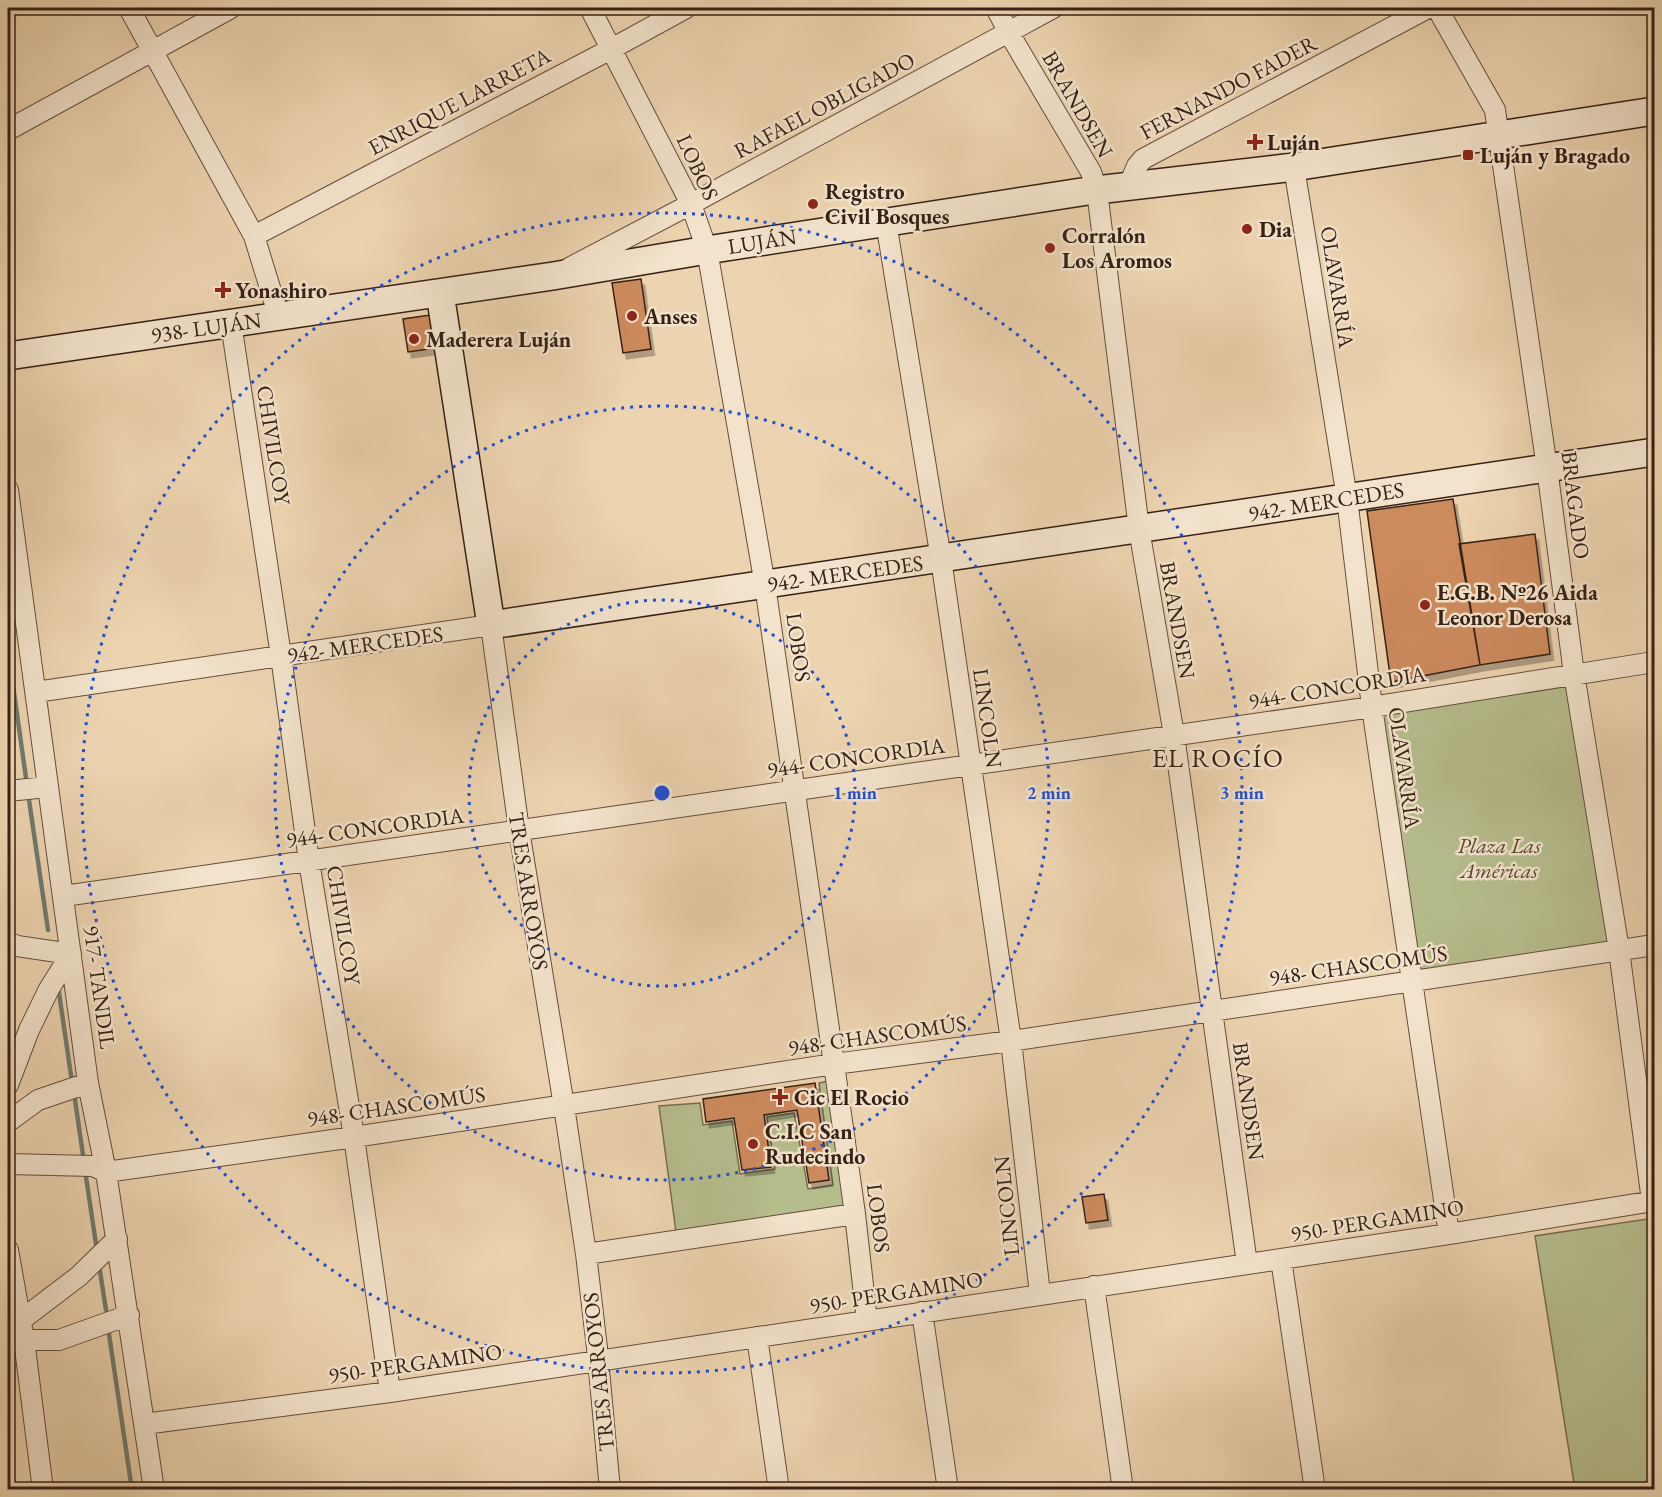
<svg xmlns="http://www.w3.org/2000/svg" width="1662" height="1497" font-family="'EB Garamond',serif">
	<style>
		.green { fill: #b6bd8d; stroke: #766e51; stroke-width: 1.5 }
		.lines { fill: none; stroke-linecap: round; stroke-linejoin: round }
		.stream { stroke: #717b70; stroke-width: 4.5 }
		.building { fill: #cd8a5d; stroke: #362015; stroke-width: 1.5; filter: url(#shadow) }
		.minor-casing { stroke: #644d3c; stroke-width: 22 }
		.secondary-casing { stroke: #362015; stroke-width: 30 }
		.minor { stroke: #f3e3cc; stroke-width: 20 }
		.secondary { stroke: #f3e3cc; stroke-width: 27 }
		.ring { fill: none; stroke: #1d4ed8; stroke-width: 3; stroke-dasharray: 3 6 }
		.poi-dot { fill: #8f2418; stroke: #f3e3cc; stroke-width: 2 }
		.labels { text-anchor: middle; stroke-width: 5; stroke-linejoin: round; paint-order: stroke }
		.street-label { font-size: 22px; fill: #362015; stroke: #f3e3cc }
		.poi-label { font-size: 22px; font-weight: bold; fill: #362015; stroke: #f3e3cc; text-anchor: start }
		.park-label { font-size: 22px; font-style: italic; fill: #564733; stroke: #f3e3cc }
		.quarter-label { font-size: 26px; letter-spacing: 1.5px; fill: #362015; stroke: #f3e3cc }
		.centre { fill: #1d4ed8; stroke: #f3e3cc; stroke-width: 3 }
		.ring-label { font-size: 18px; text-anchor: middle; font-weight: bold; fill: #1d4ed8; stroke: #f3e3cc; stroke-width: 5; stroke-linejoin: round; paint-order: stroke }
	</style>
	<defs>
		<filter id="shadow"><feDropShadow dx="3.5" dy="6" stdDeviation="0" flood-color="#0004"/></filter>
	</defs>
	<rect width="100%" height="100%" fill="#edd4b0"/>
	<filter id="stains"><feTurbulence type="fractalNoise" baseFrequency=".00333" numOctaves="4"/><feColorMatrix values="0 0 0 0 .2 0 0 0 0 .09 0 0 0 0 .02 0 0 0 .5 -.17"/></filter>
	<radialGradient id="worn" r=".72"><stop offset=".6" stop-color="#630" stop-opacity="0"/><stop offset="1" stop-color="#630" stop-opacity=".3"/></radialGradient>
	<!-- green -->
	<path class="green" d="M 1574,674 L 1619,950 L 1412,982 L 1372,707 Z
		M 828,1081 L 846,1208 L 676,1232 L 659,1106 L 700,1103 L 703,1125 L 732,1121 L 740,1174 L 775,1169 L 767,1117 L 794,1113 L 808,1189 L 833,1185 L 819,1083 Z
		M 1654,1218 L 1654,1489 L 1575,1489 L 1535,1236 Z"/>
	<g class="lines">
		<!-- stream -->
		<path class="stream" d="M 8,650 L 27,785
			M 28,793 L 48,930
			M 58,986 L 72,1082
			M 74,1093 L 84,1162
			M 85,1170 L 97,1251
			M 99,1265 L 106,1310
			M 109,1334 L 132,1490"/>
	</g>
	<!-- building -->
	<path class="building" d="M 641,279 L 651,349 L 623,353 L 612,283 Z
		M 430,315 L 436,348 L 408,352 L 403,319 Z
		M 1453,499 L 1480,665 L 1391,682 L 1367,511 Z
		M 1535,534 L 1550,654 L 1480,665 L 1459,544 Z
		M 815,1083 L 829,1180 L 809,1183 L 797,1110 L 764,1115 L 771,1167 L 742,1170 L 734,1118 L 706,1122 L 703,1099 Z
		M 1104,1194 L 1108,1220 L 1086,1223 L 1082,1197 Z"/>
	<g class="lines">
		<!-- minor casing -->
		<g class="minor-casing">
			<path id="minor" d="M 129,8 L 254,236 L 279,317
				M 590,8 L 691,204 L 707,250 L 765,585 L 834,1064 L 855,1214 L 867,1321
				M 996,8 L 1009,33 L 1091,172 L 1097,191 L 1139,529 L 1174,735 L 1247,1264
				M 1437,8 L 1495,110 L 1547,468 L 1574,674 L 1619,950 L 1652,1201
				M 8,130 L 231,8
				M 1294,167 L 1347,498 L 1372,707 L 1449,1234
				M 1128,187 L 1137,166 L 1143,159 L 1428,8
				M 886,222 L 941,559 L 1011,1041 L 1040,1294
				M 254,236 L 613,48 L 686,8
				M 569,268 L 691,204 L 1053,8
				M 231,323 L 281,656 L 309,861 L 354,1137 L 390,1392
				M 8,490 L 88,1083 L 106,1172 L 154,1490
				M 36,692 L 491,625 L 519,830 L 564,1106 L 586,1254 L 597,1348 L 610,1490
				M 8,791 L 47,787
				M 64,896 L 1372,707 L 1654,662
				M 8,942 L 17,946 L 71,954 L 49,989 L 29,1030 L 8,1085
				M 8,1122 L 38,1100 L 88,1083
				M 8,1164 L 93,1166 L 106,1172 L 354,1137 L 834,1064 L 1011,1041 L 1654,945
				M 8,1250 L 24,1340 L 43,1490
				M 586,1254 L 855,1214
				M 1281,1259 L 1315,1490
				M 1094,1286 L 1123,1490
				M 922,1312 L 948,1490
				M 20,1321 L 79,1276 L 117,1239
				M 757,1337 L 779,1490
				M 8,1342 L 24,1340 L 59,1340 L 129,1315
				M 144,1424 L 390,1392 L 1449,1234 L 1654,1201"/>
		</g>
		<!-- secondary casing -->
		<g class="secondary-casing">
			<path id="secondary" d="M 440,293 L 491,625 L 1654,452
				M 8,356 L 553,276 L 707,250 L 1088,191 L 1294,167 L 1654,111"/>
		</g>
		<!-- minor -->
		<use href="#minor" class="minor"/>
		<!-- secondary -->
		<use href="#secondary" class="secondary"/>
	</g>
	<!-- distance rings -->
	<g class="ring">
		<circle cx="662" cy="793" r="193"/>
		<circle cx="662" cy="793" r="387"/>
		<circle cx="662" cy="793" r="580"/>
	</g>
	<!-- markers -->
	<g class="poi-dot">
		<path d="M1252 133h6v6h6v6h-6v6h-6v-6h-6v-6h6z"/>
		<rect x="1462" y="149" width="12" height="12" rx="3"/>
		<circle cx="813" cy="204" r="6"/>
		<circle cx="1247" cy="229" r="6"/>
		<circle cx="1050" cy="248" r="6"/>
		<path d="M220 281h6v6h6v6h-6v6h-6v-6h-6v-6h6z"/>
		<circle cx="632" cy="316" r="6"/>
		<circle cx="414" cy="339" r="6"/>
		<circle cx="1425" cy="605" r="6"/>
		<path d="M777 1088h6v6h6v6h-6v6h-6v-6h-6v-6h6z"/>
		<circle cx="753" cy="1144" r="6"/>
	</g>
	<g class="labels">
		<!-- street labels -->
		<g class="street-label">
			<text transform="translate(1228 87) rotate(-28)" y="8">FERNANDO FADER</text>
			<text transform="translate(459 101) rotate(-28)" y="8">ENRIQUE LARRETA</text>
			<text transform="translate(1078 104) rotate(60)" y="8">BRANDSEN</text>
			<text transform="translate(824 105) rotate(-28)" y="8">RAFAEL OBLIGADO</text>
			<text transform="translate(698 167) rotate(65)" y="8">LOBOS</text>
			<text transform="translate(762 241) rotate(-9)" y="8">LUJÁN</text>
			<text transform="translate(1338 287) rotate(81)" y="8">OLAVARRÍA</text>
			<text transform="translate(206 327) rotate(-8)" y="8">938- LUJÁN</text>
			<text transform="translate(274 445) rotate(81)" y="8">CHIVILCOY</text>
			<text transform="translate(1326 501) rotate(-9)" y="8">942- MERCEDES</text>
			<text transform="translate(1576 505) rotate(83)" y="8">BRAGADO</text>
			<text transform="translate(845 573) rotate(-8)" y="8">942- MERCEDES</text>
			<text transform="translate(1178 620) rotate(80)" y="8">BRANDSEN</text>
			<text transform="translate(365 644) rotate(-8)" y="8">942- MERCEDES</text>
			<text transform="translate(799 647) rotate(82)" y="8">LOBOS</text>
			<text transform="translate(1337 687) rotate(-9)" y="8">944- CONCORDIA</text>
			<text transform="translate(988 718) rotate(82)" y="8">LINCOLN</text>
			<text transform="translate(856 757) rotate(-8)" y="8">944- CONCORDIA</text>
			<text transform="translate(1405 768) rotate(82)" y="8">OLAVARRÍA</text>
			<text transform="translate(375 827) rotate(-8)" y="8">944- CONCORDIA</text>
			<text transform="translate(529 891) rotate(81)" y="8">TRES ARROYOS</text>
			<text transform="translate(344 925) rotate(81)" y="8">CHIVILCOY</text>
			<text transform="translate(1358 965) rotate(-8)" y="8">948- CHASCOMÚS</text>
			<text transform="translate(100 987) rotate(82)" y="8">917- TANDIL</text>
			<text transform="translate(877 1035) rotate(-8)" y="8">948- CHASCOMÚS</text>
			<text transform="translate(1249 1101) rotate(82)" y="8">BRANDSEN</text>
			<text transform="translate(396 1106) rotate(-8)" y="8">948- CHASCOMÚS</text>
			<text transform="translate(1006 1206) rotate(-96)" y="8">LINCOLN</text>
			<text transform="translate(879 1218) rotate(83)" y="8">LOBOS</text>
			<text transform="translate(1377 1220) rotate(-9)" y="8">950- PERGAMINO</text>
			<text transform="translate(896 1292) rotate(-9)" y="8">950- PERGAMINO</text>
			<text transform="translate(415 1363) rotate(-8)" y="8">950- PERGAMINO</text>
			<text transform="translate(598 1372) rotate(-96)" y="8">TRES ARROYOS</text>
		</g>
		<!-- poi labels -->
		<g class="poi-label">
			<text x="1267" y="150">Luján</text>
			<text x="1480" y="163">Luján y Bragado</text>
			<text x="825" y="199">Registro<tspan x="825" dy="25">Civil Bosques</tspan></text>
			<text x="1259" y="237">Dia</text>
			<text x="1062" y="243">Corralón<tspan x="1062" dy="25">Los Aromos</tspan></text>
			<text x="235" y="298">Yonashiro</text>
			<text x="644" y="324">Anses</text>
			<text x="426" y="347">Maderera Luján</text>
			<text x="1437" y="600">E.G.B. Nº26 Aida<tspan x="1437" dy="25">Leonor Derosa</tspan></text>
			<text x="794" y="1105">Cic El Rocio</text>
			<text x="765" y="1139">C.I.C San<tspan x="765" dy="25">Rudecindo</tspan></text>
		</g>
		<!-- park labels -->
		<g class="park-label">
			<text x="1499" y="853">Plaza Las<tspan x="1499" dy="25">Américas</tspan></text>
		</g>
		<!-- quarter labels -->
		<g class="quarter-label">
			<text x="1218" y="767">EL ROCÍO</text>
		</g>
	</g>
	<circle cx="662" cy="793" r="9" class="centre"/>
	<g class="ring-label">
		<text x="855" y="799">1 min</text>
		<text x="1049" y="799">2 min</text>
		<text x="1242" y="799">3 min</text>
	</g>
	<!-- margin -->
	<rect width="1662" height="1497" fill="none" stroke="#edd4b0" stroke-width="30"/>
	<rect x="9" y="9" width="1644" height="1479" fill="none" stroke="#362015" stroke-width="3"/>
	<rect x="15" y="15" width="1632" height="1467" fill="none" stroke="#362015" stroke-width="1.5"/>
	<rect width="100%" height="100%" filter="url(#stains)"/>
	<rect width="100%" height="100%" fill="url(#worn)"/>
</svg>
